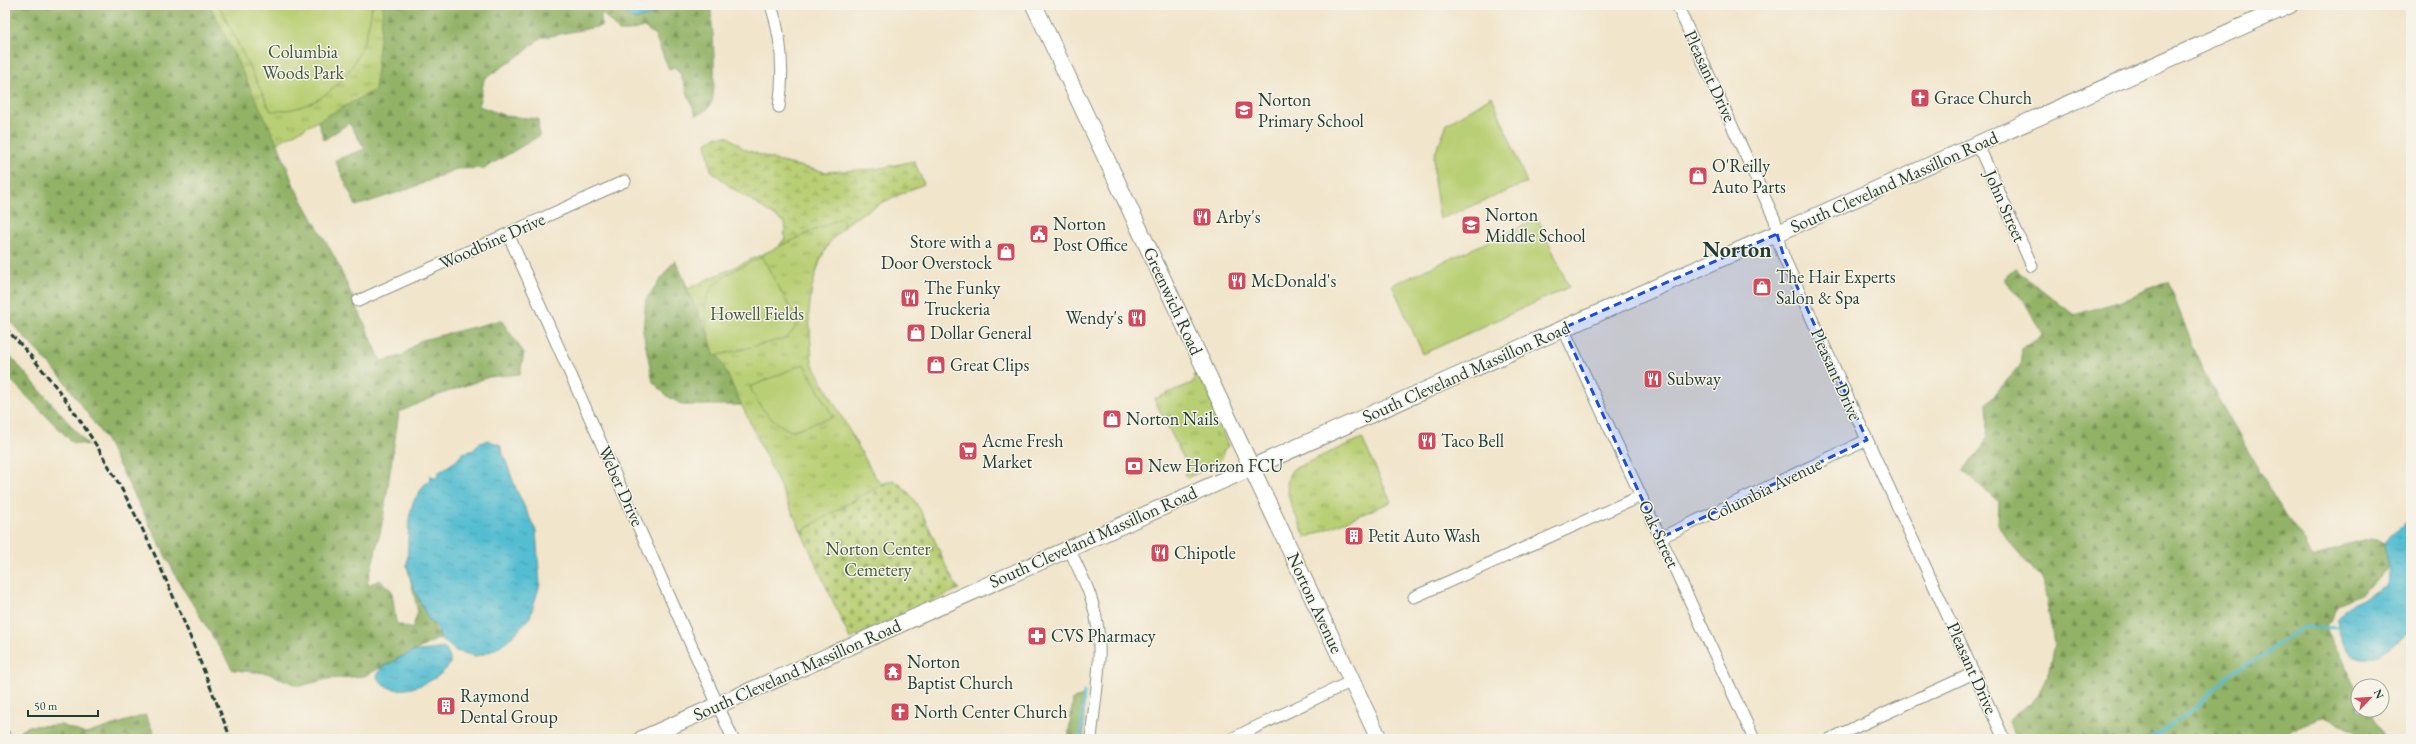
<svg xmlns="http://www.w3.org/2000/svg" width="2416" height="744" font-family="'EB Garamond',serif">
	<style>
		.forest { fill: url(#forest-firs); stroke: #58784d }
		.wetland { fill: url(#wetland-marsh); stroke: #6c8654 }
		.cemetery { fill: url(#cemetery-stones); stroke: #6c8654 }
		.park { fill: url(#park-tufts); stroke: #6c8654 }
		.pitch { fill: #b9cf74; stroke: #6c8654 }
		.water { fill: url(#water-ripples); stroke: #3a7d82 }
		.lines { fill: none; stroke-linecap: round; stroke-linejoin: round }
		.stream { stroke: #54bdd1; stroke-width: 3 }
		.street-casing { stroke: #889180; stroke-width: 13 }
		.secondary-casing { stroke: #889180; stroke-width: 18 }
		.street { stroke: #fff; stroke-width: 11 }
		.secondary { stroke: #fff; stroke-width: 16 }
		.rail { stroke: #1f3d34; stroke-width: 3; stroke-dasharray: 6 3; stroke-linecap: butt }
		.marked { fill: #1d4ed8; fill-opacity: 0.2; stroke: #1d4ed8; stroke-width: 3; stroke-dasharray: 8 5; stroke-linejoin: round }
		.labels { text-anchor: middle; stroke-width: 3; stroke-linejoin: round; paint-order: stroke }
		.park-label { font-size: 18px; fill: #3e5a41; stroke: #f7f3e8 }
		.street-label { font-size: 18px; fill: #1f3d34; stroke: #f7f3e8 }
		.poi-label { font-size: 18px; fill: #1f3d34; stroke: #f7f3e8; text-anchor: start }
		.district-label { font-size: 22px; font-weight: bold; fill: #1f3d34; stroke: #f7f3e8 }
	</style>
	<defs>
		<pattern id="forest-firs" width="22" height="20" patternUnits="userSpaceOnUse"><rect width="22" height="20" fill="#92b266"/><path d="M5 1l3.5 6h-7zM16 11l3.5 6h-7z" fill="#779255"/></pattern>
		<pattern id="wetland-marsh" width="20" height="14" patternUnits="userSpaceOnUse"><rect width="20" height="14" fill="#b9cf74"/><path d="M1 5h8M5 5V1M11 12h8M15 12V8" fill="none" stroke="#96a960"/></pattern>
		<pattern id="cemetery-stones" width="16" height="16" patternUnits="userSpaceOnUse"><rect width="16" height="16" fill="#b9cf74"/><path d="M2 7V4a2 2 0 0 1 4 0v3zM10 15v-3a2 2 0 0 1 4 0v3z" fill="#96a960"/></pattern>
		<pattern id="park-tufts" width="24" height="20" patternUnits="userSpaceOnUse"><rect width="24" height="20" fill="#b9cf74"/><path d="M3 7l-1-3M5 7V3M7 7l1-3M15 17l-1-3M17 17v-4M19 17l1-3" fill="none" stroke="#96a960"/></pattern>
		<pattern id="water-ripples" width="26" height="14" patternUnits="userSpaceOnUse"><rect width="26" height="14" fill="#54bdd1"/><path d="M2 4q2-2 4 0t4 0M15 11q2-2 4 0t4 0" fill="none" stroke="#459baa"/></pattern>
	</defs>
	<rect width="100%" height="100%" fill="#f7f3e8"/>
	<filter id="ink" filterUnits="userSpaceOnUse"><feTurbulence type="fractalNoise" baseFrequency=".025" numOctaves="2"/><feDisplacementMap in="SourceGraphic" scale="8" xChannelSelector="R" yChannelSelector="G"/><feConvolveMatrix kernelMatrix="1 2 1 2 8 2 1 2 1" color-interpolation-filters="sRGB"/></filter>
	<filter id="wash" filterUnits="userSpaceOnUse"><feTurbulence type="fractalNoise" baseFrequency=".012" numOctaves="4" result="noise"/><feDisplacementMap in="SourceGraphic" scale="16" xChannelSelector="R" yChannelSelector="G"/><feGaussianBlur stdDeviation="0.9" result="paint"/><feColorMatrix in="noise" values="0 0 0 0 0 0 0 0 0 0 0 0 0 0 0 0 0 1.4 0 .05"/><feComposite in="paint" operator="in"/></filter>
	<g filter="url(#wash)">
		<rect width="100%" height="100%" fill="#f1e5cb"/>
		<!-- forest -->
		<path class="forest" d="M 5,5 L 206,5 L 220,16 L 261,100 L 294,186 L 335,258 L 381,361 L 402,356 L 419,341 L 501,320 L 524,353 L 520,374 L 489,377 L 436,396 L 399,412 L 382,525 L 367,585 L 380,580 L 392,591 L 396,623 L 412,629 L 418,612 L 407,565 C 412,583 418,601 427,617 C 432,625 437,629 440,638 L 364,676 L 327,679 L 300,686 L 267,673 L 233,670 L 178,580 L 106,440 L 63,379 L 5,316 Z
			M 381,5 L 710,5 C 713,21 717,92 711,104 C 707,110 702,113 696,115 L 679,71 L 674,67 L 669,69 L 654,34 L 644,27 L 629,31 L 619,31 L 601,12 L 601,26 L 540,38 L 526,51 L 484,79 L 479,106 L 506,116 L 538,119 L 539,136 L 485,168 L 456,169 L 414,187 L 356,206 L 335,160 L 365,149 L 349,123 L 324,140 L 318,121 Z
			M 675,260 L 742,405 L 683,405 L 667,396 L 653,382 L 643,331 L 646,299 Z
			M 2015,269 L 2074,315 L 2121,301 L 2162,283 L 2168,282 L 2203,372 L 2282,511 L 2304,540 L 2312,558 L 2345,545 L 2372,538 L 2384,544 L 2389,568 L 2362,593 L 2339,604 L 2326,628 L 2358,692 L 2358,710 L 2369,710 L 2386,739 L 2362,739 L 2355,731 L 2326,716 L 2271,739 L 2078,739 L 2074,736 L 2067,739 L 2015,739 L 2009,721 L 2038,696 L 2049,670 L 2054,643 L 2043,580 L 2006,540 L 1998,524 L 1999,502 L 1962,470 C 1989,443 1989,441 1987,403 L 2020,366 L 2022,348 L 2043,336 L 2025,302 L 2003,279 Z
			M 5,350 L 88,445 L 72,442 L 5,374 Z
			M 1084,696 L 1084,739 L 1068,739 L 1073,699 Z
			M 145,715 L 157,739 L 21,739 L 20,731 L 29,726 L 61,725 L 86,734 Z"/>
		<!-- wetland -->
		<path class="wetland" d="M 717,136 L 729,137 L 744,149 L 781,162 L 825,172 L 876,169 L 914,161 L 924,184 C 896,196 844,217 828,243 C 821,256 817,269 813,283 L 778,247 L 785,238 L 784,222 L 729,186 L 711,170 L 706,143 Z"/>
		<!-- cemetery -->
		<path class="cemetery" d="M 893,480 C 925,496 938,561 959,589 L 850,639 L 801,531 L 882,484 Z"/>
		<!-- park -->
		<path class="park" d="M 210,5 L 383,5 L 375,90 L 277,143 Z
			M 841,218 L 845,226 L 829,243 L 819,262 L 812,287 L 809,311 L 812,363 L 874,475 L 882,484 L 801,531 L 687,289 Z
			M 1194,374 L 1198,374 L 1203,380 L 1228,446 L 1223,451 L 1223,456 L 1217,464 L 1187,478 L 1184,474 L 1188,467 L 1154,399 L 1192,383 L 1195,378 Z
			M 1362,438 L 1391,502 L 1306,538 C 1298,518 1277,487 1293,469 Z"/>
		<!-- pitch -->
		<path class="pitch" d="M 219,5 L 372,5 C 366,61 333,111 271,111 Z
			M 1492,96 L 1527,183 L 1440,219 L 1434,181 L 1434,156 L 1447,124 Z
			M 1538,219 L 1569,287 L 1423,354 L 1392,285 Z
			M 762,257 L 797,320 L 795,328 L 787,338 L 715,356 C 695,294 703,283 762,257 Z
			M 804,364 L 833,417 L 791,431 C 771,421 759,408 750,387 Z"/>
		<!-- water -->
		<path class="water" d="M 612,5 L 660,5 L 651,15 L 635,20 Z
			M 487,440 L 500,445 L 516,489 L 536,531 L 540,584 L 530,617 L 513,636 L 494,650 L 481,655 L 475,656 L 456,651 L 440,638 L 438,629 L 427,617 L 412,584 L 407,565 L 409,519 L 413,502 L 424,485 L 429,482 L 430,475 L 434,478 L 437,478 L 439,472 L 456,461 L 463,453 L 474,450 L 477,445 Z
			M 2411,518 L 2411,629 C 2396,642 2371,670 2351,653 C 2342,645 2338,631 2337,620 L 2348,607 L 2387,584 L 2389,568 L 2384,544 L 2390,535 Z
			M 445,648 L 450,658 L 450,664 C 438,683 390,703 377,677 L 381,668 L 411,652 Z"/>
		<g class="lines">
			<!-- stream -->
			<path class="stream" d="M 1081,739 L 1084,692
				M 2148,739 L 2161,733 L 2197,706 L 2231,672 L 2257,660 L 2287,637 L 2305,627 L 2338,628"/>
		</g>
	</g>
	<g filter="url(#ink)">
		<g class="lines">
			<!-- street casing -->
			<g class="street-casing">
				<path id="street" d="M 771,5 C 782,38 784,73 779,107
					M 1677,5 L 1775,220 L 1780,247 L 1785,260 L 2004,739
					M 1978,145 L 2032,266
					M 508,234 L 733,739
					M 358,301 L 625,181
					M 1563,328 L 1754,739
					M 1660,538 L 1867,440
					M 1069,548 C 1077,567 1088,585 1093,605 C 1106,648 1095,695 1091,739
					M 1414,597 L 1641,496
					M 5,736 L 6,739
					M 1231,739 L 1352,681
					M 1830,739 L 1974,673"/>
			</g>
			<!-- secondary casing -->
			<g class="secondary-casing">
				<path id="secondary" d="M 1034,5 L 1379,739
					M 642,739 L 2290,5"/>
			</g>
			<!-- street -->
			<use href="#street" class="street"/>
			<!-- secondary -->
			<use href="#secondary" class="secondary"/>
			<!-- rail -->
			<path class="rail" d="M 5,328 C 120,446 171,589 231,739"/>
		</g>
	</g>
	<!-- marked area -->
	<path class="marked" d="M 1777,234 L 1785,260 L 1867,440 L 1660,538 L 1563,328 Z"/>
	<!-- icons -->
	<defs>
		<g id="church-square" transform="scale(1)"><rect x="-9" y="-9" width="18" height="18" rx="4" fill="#d1495b" stroke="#f7f3e8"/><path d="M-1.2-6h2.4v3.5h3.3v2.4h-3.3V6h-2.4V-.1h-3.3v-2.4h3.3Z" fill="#fff"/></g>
		<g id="school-square" transform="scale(1)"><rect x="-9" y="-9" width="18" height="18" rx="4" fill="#d1495b" stroke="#f7f3e8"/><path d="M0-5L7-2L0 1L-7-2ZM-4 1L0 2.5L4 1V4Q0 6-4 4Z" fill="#fff"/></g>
		<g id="shop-square" transform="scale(1)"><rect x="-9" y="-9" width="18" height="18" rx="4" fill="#d1495b" stroke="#f7f3e8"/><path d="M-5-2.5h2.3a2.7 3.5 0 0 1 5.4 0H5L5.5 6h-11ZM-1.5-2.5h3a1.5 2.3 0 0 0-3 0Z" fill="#fff"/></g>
		<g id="restaurant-square" transform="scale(1)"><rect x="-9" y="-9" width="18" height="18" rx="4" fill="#d1495b" stroke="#f7f3e8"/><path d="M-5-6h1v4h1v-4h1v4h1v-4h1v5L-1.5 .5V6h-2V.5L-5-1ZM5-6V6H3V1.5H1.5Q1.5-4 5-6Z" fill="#fff"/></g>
		<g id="civic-square" transform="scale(1)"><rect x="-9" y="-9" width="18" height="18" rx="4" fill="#d1495b" stroke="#f7f3e8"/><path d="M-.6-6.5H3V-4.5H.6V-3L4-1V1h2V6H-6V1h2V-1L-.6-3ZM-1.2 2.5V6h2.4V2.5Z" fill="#fff"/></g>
		<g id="supermarket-square" transform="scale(1)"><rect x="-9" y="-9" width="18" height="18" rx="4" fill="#d1495b" stroke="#f7f3e8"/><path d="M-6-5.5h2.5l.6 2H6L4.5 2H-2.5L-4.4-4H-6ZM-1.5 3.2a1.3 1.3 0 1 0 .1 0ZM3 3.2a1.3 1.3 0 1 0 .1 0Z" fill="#fff"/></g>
		<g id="bank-square" transform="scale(1)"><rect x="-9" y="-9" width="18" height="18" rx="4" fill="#d1495b" stroke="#f7f3e8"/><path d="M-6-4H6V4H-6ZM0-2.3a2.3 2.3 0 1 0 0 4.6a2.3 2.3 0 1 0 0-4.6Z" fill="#fff"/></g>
		<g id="building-square" transform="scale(1)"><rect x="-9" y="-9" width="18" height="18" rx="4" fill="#d1495b" stroke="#f7f3e8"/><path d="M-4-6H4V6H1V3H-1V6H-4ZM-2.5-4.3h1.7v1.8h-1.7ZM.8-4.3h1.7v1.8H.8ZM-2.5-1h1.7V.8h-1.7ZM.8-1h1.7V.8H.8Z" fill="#fff"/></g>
		<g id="pharmacy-square" transform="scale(1)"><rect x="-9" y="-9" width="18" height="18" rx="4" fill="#d1495b" stroke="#f7f3e8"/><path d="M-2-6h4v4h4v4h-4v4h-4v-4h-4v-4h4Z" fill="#fff"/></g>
		<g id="temple-square" transform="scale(1)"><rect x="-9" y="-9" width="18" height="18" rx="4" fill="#d1495b" stroke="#f7f3e8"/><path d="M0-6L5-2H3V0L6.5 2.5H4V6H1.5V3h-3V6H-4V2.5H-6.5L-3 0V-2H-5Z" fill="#fff"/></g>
	</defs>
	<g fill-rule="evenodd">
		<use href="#church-square" x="1920" y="98"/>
		<use href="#school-square" x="1244" y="110"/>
		<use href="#shop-square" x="1698" y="176"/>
		<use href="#restaurant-square" x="1202" y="217"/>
		<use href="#school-square" x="1471" y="225"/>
		<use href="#civic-square" x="1039" y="234"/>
		<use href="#shop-square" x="1006" y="252"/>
		<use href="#restaurant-square" x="1237" y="281"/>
		<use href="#shop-square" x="1762" y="287"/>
		<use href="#restaurant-square" x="910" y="298"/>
		<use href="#restaurant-square" x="1137" y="318"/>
		<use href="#shop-square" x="916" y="333"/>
		<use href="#shop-square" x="936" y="365"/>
		<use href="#restaurant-square" x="1653" y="379"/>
		<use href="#shop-square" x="1112" y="419"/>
		<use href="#restaurant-square" x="1427" y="441"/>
		<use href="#supermarket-square" x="968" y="451"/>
		<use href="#bank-square" x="1134" y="466"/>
		<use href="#building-square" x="1354" y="536"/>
		<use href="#restaurant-square" x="1160" y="553"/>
		<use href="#pharmacy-square" x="1037" y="636"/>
		<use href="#temple-square" x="893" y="672"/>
		<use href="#building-square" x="446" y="706"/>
		<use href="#church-square" x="900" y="712"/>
	</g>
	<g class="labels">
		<!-- park labels -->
		<g class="park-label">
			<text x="303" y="58">Columbia<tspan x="303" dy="21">Woods Park</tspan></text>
			<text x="757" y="320">Howell Fields</text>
			<text x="878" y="555">Norton Center<tspan x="878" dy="21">Cemetery</tspan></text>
		</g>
		<!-- street labels -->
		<g class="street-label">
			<text transform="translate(1710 76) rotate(65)" y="6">Pleasant Drive</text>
			<text transform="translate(1894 182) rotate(-24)" y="6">South Cleveland Massillon Road</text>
			<text transform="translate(2005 206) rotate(66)" y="6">John Street</text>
			<text transform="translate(492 241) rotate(-24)" y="6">Woodbine Drive</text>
			<text transform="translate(1173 301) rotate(65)" y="6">Greenwich Road</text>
			<text transform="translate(1466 372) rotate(-24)" y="6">South Cleveland Massillon Road</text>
			<text transform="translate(1836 374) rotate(66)" y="6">Pleasant Drive</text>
			<text transform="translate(621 486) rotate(66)" y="6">Weber Drive</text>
			<text transform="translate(1764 490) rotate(-26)" y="6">Columbia Avenue</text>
			<text transform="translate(1659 534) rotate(65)" y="6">Oak Street</text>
			<text transform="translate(1093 537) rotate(-24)" y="6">South Cleveland Massillon Road</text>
			<text transform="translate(1315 603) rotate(65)" y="6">Norton Avenue</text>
			<text transform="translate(1972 668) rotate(66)" y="6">Pleasant Drive</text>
			<text transform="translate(797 670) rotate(-24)" y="6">South Cleveland Massillon Road</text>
		</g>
		<!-- poi labels -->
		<g class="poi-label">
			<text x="1934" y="104">Grace Church</text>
			<text x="1258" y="106">Norton<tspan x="1258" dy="21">Primary School</tspan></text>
			<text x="1712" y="172">O'Reilly<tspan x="1712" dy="21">Auto Parts</tspan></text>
			<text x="1485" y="221">Norton<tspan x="1485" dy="21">Middle School</tspan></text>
			<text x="1216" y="223">Arby's</text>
			<text x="1053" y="230">Norton<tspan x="1053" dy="21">Post Office</tspan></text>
			<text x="992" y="248" text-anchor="end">Store with a<tspan x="992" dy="21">Door Overstock</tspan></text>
			<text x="1776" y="283">The Hair Experts<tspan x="1776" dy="21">Salon &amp; Spa</tspan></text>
			<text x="1251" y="287">McDonald's</text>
			<text x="924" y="294">The Funky<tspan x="924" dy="21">Truckeria</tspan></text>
			<text x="1123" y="324" text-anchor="end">Wendy's</text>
			<text x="930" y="339">Dollar General</text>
			<text x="950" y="371">Great Clips</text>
			<text x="1667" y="385">Subway</text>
			<text x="1126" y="425">Norton Nails</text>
			<text x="982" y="447">Acme Fresh<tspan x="982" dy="21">Market</tspan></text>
			<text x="1441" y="447">Taco Bell</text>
			<text x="1148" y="472">New Horizon FCU</text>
			<text x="1368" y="542">Petit Auto Wash</text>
			<text x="1174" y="559">Chipotle</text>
			<text x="1051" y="642">CVS Pharmacy</text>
			<text x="907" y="668">Norton<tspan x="907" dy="21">Baptist Church</tspan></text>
			<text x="460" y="702">Raymond<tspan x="460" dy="21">Dental Group</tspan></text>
			<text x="914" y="718">North Center Church</text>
		</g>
		<!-- district labels -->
		<g class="district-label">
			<text x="1737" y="257">Norton</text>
		</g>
	</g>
	<!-- margin -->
	<rect width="2416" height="744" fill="none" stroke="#f7f3e8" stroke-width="20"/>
	<!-- north arrow -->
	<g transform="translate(2370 698) rotate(65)"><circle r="19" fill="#f7f3e8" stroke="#a1aaa0"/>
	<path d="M0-3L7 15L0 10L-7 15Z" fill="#d1495b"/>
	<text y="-6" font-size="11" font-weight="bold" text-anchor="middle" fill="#1f3d34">N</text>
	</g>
	<!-- scale -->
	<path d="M28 710v6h70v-6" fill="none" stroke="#1f3d34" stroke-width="2"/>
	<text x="34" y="710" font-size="12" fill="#1f3d34" stroke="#f7f3e8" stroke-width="3" paint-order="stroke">50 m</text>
</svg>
